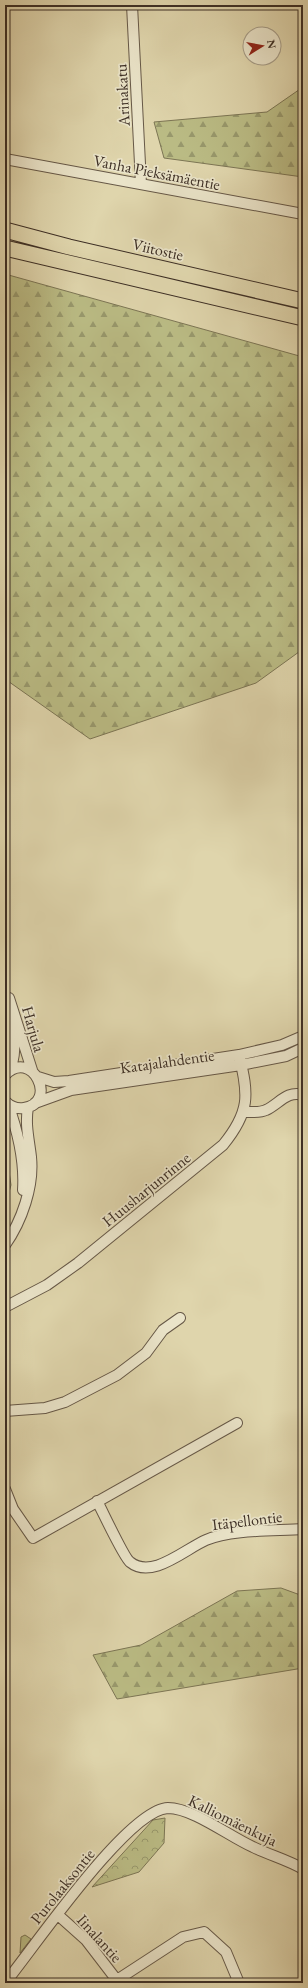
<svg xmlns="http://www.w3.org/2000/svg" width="308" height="1988" font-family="'EB Garamond',serif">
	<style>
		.grass { fill: #babb84; stroke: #7c7554 }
		.forest { fill: url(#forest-firs); stroke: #7c7554 }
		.park { fill: url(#park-crowns); stroke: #7c7554 }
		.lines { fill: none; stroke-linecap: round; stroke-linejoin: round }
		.minor-casing { stroke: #665847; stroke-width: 12 }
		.highway-casing { stroke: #3d2f25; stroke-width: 17 }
		.minor { stroke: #eae4c9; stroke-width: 10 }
		.highway { stroke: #dfd5ac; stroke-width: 15 }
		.labels { text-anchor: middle; stroke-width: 3.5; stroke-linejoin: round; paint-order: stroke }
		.street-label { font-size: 16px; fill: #3d2f25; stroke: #eae4c9 }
	</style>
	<defs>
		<pattern id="forest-firs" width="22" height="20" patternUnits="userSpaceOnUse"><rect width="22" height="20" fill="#babb84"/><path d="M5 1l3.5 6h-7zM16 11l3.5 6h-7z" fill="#98986c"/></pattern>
		<pattern id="park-crowns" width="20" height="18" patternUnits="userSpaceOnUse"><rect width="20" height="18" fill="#babb84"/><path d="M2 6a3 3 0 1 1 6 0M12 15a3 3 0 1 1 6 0" fill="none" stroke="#98986c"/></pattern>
	</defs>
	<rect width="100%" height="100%" fill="#dfd5ac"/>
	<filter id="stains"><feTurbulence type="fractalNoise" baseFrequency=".005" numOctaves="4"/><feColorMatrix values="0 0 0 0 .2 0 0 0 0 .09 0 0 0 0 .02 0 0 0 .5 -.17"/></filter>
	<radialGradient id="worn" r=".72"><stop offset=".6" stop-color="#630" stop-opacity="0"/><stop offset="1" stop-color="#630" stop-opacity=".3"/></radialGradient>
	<!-- grass -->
	<path class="grass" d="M 25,1935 L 31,1939 L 20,1953 L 21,1937 Z"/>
	<!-- forest -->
	<path class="forest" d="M 303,87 L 303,177 L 164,158 L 154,122 L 267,112 Z
		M 5,274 L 303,357 L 303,649 L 256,683 L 90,739 L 5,679 Z
		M 5,1144 L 11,1185 L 5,1207 Z
		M 281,1588 L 303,1596 L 303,1668 L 117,1699 L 93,1655 L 141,1645 L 237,1591 Z"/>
	<!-- park -->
	<path class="park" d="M 165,1818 L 164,1843 L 139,1872 L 92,1887 L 153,1820 Z"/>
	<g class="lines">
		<!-- minor casing -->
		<g class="minor-casing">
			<path id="minor" d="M 132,5 L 141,184
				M 5,159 L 303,214
				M 9,998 L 32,1070
				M 9,1071 C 17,1055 14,1039 12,1022
				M 5,1075 C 32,1047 59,1103 24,1108 C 17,1109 11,1107 6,1102
				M 38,1077 L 54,1082 L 69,1081 L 239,1055 L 282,1045 L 303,1036
				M 35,1103 L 71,1090 L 241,1065 L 286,1056 L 303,1048
				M 8,1104 C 18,1132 25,1160 23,1190
				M 244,1112 C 251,1112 260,1113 266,1110 C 279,1104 287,1090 303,1095
				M 5,1245 C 22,1221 34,1186 31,1157 C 29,1139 25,1125 28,1107
				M 5,1307 L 47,1285 L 78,1263 L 223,1145 C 250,1112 249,1095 239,1055
				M 5,1411 L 45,1408 L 65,1402 L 117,1375 L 146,1353 L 163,1330 L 180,1318
				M 5,1489 L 13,1509 L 33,1538 L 237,1423
				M 97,1501 C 102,1510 124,1558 130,1562 C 152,1580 185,1549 206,1540 C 231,1529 276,1531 303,1529
				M 58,1915 L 86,1940 L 119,1983
				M 117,1980 L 183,1937 L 204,1932 L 226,1952 L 239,1983
				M 5,1983 C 33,1949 128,1809 168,1808 C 193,1808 230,1837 253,1847 C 269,1855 288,1860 303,1869"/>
		</g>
		<!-- highway casing -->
		<g class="highway-casing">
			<path id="highway" d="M 5,230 L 69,247 L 303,301
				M 5,248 L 303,318"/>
		</g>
		<!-- minor -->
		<use href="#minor" class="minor"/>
		<!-- highway -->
		<use href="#highway" class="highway"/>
	</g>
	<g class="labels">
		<!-- street labels -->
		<g class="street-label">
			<text transform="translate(122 95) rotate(-93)" y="6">Arinakatu</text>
			<text transform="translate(157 172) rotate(11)" y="6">Vanha Pieksämäentie</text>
			<text transform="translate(158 249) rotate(13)" y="6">Viitostie</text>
			<text transform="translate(34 1029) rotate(74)" y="6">Harjula</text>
			<text transform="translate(167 1061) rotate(-8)" y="6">Katajalahdentie</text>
			<text transform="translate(146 1189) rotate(-39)" y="6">Huusharjunrinne</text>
			<text transform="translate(247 1520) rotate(-7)" y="6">Itäpellontie</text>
			<text transform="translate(233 1820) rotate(26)" y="6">Kalliomäenkuja</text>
			<text transform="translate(62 1886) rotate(-51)" y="6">Purolaaksontie</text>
			<text transform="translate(100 1938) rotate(48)" y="6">Iinalantie</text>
		</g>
	</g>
	<!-- margin -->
	<rect width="308" height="1988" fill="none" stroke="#dfd5ac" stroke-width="20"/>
	<rect x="6" y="6" width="296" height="1976" fill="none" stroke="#3d2f25" stroke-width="2"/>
	<rect x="10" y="10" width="288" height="1968" fill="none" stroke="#3d2f25"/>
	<!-- north arrow -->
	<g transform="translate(262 46) rotate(79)"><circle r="19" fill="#eae4c9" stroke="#a59c87"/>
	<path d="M0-3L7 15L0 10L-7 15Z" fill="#8f2418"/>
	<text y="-6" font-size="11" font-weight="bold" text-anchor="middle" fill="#3d2f25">N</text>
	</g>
	<rect width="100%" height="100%" filter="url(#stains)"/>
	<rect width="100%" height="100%" fill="url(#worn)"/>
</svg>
